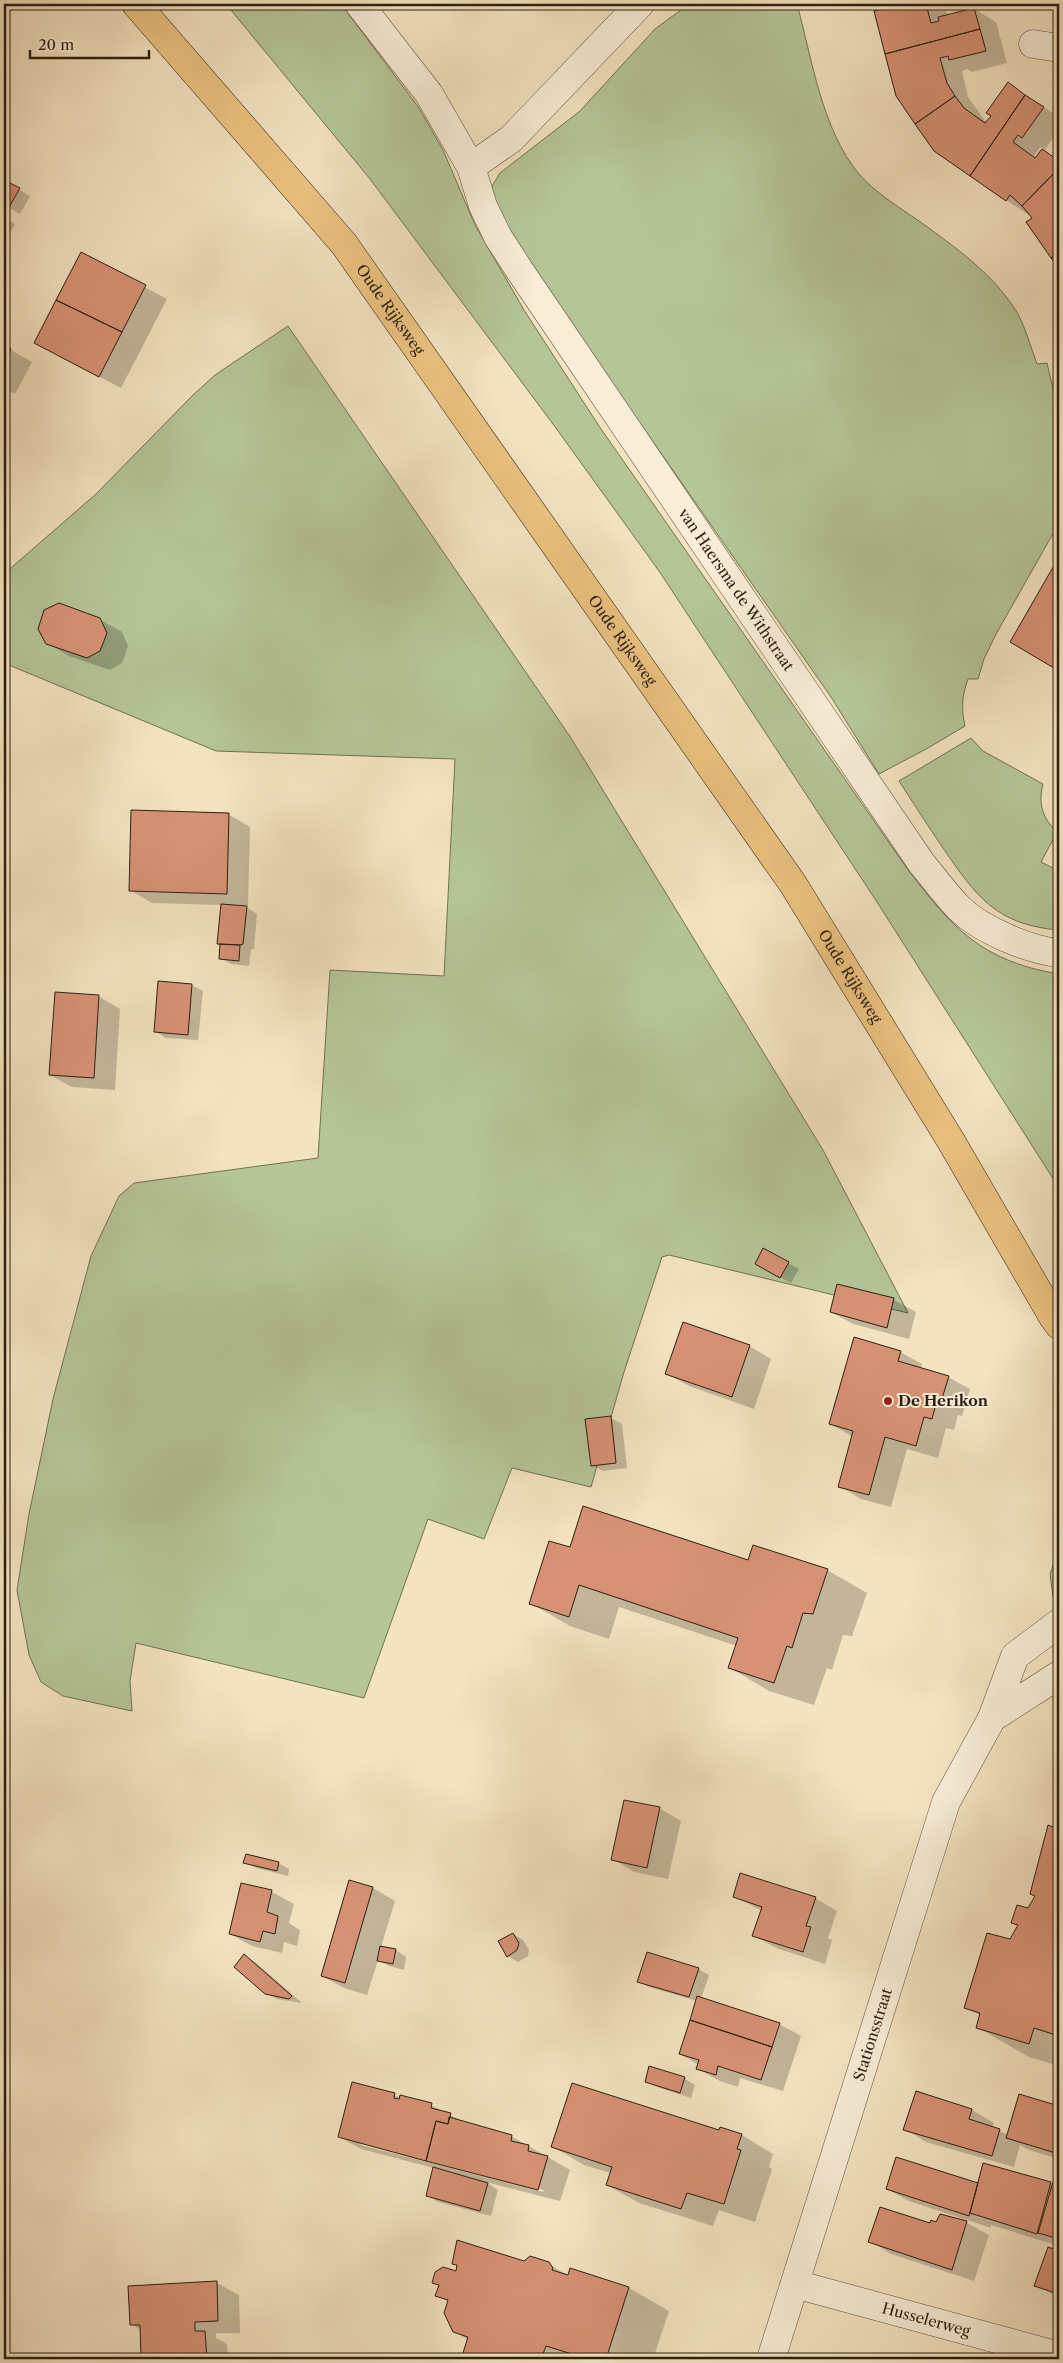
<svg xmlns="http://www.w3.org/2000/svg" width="1063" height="2363" font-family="'Libre Caslon Text',serif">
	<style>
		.green { fill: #b5c598; stroke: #707254 }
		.shadow { fill: #0003; fill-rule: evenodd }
		.building { fill: #d79275; stroke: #2c1e11 }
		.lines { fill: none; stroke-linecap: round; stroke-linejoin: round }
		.minor-casing { stroke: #5e4f3d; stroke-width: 29 }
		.major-casing { stroke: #2c1e11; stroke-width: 29 }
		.minor { stroke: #f8edd7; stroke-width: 28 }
		.major { stroke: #eac280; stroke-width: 28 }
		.poi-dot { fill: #8f2418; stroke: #f8edd7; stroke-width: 2 }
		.labels { text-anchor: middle; stroke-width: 4; stroke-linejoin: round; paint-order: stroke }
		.street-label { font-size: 15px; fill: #2c1e11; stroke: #f8edd7 }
		.poi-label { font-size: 15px; font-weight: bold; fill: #2c1e11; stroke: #f8edd7; text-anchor: start }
	</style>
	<rect width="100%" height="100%" fill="#f4e3c1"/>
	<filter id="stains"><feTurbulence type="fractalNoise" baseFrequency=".004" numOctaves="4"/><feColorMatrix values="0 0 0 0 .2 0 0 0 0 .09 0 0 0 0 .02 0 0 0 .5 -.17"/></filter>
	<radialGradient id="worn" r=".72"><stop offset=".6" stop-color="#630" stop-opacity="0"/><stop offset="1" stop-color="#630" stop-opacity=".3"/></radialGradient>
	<!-- green -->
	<path class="green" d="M 226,4 L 341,4 L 419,108 L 443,150 L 475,225 L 524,310 L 599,426 L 906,867 C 952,928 981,961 1059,974 L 1059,1188 L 877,902 L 659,571 L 553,424 L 370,179 Z
		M 689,4 L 797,4 C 812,59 822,130 859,174 C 873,191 900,208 919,221 C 956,248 994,274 1018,314 C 1026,329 1031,348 1037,364 L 1047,363 L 1059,415 L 1059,523 L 995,636 L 984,659 L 978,679 L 968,679 C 962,696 961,708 965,726 L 928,748 L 879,774 L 831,697 L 605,373 L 538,282 L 492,200 L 492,186 L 500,173 L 580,111 L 655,29 Z
		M 288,326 L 571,738 L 823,1150 L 908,1313 L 669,1255 L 662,1257 L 624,1372 L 591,1487 L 512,1468 L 484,1539 L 428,1519 L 364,1698 L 136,1643 L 130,1681 L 132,1711 L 63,1696 L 41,1682 L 29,1655 L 17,1590 L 29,1514 L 53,1399 L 91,1256 L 119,1196 L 134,1183 L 318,1158 L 330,970 L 444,976 L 455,759 L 216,751 L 4,663 L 4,574 L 96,494 L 192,396 L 215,375 Z
		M 971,738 L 983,751 L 1043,784 C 1038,803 1042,818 1057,832 L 1041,862 L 1059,871 L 1059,930 C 996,925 976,896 943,848 C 928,826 914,804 899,781 Z
		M 1059,1550 L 1059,1592 L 1053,1597 L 1050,1574 Z"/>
	<!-- shadow -->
	<path class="shadow" d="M 881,4 L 946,4 L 947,16 L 974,9 L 996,22 L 1007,63 L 972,72 L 967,69 L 962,71 L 968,97 L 986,122 L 992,116 L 1008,84 L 1059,117 L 1059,129 L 1044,151 L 1059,161 L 1059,267 L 1028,222 L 1034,218 L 1006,200 L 880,11 ZM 1040,147 L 1044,149 L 1037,158 L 1034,156 Z
		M 4,181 L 30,196 L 20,214 L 4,205 Z
		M 4,217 L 15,224 L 4,244 Z
		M 81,253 L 167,299 L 121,388 L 35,343 Z
		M 4,346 L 32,362 L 15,394 L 4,388 Z
		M 1057,564 L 1059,565 L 1059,669 L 1012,641 Z
		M 99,619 L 122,632 L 128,646 L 122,663 L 110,670 L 69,656 L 47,643 Z
		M 228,814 L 250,827 L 248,906 L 243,905 L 257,914 L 254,949 L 251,949 L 249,966 L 231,964 L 220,958 L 222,905 L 152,903 L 130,890 Z
		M 159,982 L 192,985 L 203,991 L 198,1040 L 166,1038 L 155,1031 Z
		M 98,996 L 120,1009 L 115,1090 L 72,1087 L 50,1075 Z
		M 788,1263 L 799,1269 L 791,1283 L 767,1270 Z
		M 838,1285 L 894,1300 L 916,1312 L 909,1339 L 853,1324 L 831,1312 Z
		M 749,1346 L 771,1359 L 754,1409 L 689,1386 L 667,1374 Z
		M 900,1352 L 922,1364 L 921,1369 L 948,1377 L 970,1389 L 962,1416 L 958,1415 L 954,1430 L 946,1428 L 938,1458 L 907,1449 L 891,1507 L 861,1499 L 839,1486 L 853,1437 L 831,1424 Z
		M 611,1418 L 622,1424 L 627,1468 L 603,1471 L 592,1465 Z
		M 570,1549 L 749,1562 L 827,1570 L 867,1593 L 852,1636 L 843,1635 L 832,1670 L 827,1668 L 814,1705 L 769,1691 L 730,1668 L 737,1646 L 619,1607 L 609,1639 L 570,1626 L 530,1603 Z
		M 659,1808 L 681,1821 L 668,1879 L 634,1872 L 613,1859 Z
		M 1049,1827 L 1059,1830 L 1059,2066 L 1029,2057 L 977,2027 L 981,2016 L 966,2008 L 1019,1926 L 1013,1922 L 1029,1910 L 1037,1897 Z
		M 245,1862 L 278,1863 L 289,1869 L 288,1876 L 256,1868 Z
		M 349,1882 L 373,1888 L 395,1901 L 381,1947 L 396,1950 L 406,1957 L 404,1970 L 389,1966 L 378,1960 L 367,1995 L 344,1988 L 322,1976 Z
		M 242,1885 L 272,1892 L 294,1904 L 289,1923 L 300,1930 L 297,1946 L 284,1942 L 282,1953 L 252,1946 L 230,1934 Z
		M 734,1896 L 815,1898 L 837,1911 L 828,1938 L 832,1940 L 825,1964 L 776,1948 L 754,1936 L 762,1911 Z
		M 513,1934 L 523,1940 L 529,1950 L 528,1956 L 518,1962 L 508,1956 Z
		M 244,1956 L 255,1962 L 302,2003 L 277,1999 L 265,1993 Z
		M 698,1969 L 709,1975 L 701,1999 L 779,2024 L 801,2036 L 783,2091 L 740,2078 L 738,2087 L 720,2081 L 698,2069 L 699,2065 L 680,2054 L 697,2001 L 649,1987 L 639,1981 Z
		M 650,2068 L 685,2079 L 695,2085 L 691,2098 L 657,2087 L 646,2081 Z
		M 917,2092 L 972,2110 L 994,2123 L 992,2127 L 1008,2135 L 1020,2095 L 1059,2107 L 1059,2159 L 1029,2150 L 1020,2145 L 1014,2167 L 926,2142 L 905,2129 Z
		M 394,2095 L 401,2098 L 431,2105 L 464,2122 L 511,2136 L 570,2170 L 560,2201 L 486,2182 L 498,2190 L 491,2216 L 438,2202 L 427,2195 L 434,2168 L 361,2149 L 339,2137 ZM 361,2142 L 544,2190 L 543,2192 L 361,2145 Z
		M 721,2129 L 742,2135 L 773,2154 L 769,2167 L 772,2169 L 755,2222 L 719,2210 L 713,2226 L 639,2203 L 607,2185 L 611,2173 L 584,2165 L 553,2147 L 720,2132 Z
		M 984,2165 L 1059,2185 L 1059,2246 L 991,2225 L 991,2228 L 909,2201 L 887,2189 L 979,2185 Z
		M 940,2216 L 967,2223 L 989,2235 L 974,2281 L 891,2254 L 870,2241 L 937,2224 Z
		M 1048,2248 L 1059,2252 L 1059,2298 L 1036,2285 Z
		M 525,2262 L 548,2264 L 569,2276 L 571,2270 L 629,2288 L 669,2311 L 653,2359 L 477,2359 L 464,2352 L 468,2340 L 454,2331 L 449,2302 L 437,2295 L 440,2286 L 433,2283 L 456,2273 L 458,2266 L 454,2263 Z
		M 217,2283 L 239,2295 L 240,2333 L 216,2333 L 216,2338 L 227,2344 L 228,2359 L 143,2359 L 141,2330 L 131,2324 Z"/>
	<!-- building -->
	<path class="building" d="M 880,4 L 926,4 L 931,23 L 939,21 L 938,17 L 974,8 L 980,29 L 885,54 L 874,11 L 879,10 Z
		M 980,29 L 986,51 L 949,60 L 948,56 L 940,58 L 947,83 L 955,96 L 915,124 L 896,96 L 885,54 Z
		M 1008,82 L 1025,95 L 970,176 L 934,151 L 915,124 L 955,96 L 964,108 L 985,123 L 991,116 L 986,113 Z
		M 1025,95 L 1044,107 L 1022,138 L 1018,135 L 1013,142 L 1035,158 L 1042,149 L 1059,161 L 1059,168 L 1022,206 L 1010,195 L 1006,201 L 970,176 Z
		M 1059,168 L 1059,252 L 1051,258 L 1026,222 L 1032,218 L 1022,206 Z
		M 4,180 L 20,188 L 8,209 L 4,206 Z
		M 81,252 L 146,285 L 122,332 L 56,300 Z
		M 1059,252 L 1059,269 L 1051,258 Z
		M 56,300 L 122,332 L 99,377 L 34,343 Z
		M 4,345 L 11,349 L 4,362 Z
		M 1056,562 L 1059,564 L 1059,671 L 1010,642 Z
		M 59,603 L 100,618 L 107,633 L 100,651 L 87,658 L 46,644 L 38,629 L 44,610 Z
		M 131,810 L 229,813 L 227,894 L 129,891 Z
		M 221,904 L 247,906 L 243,944 L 240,945 L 217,944 Z
		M 220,944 L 240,945 L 239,961 L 219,959 Z
		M 158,981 L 192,984 L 188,1035 L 154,1032 Z
		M 55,992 L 99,995 L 94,1078 L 49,1075 Z
		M 763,1248 L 789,1262 L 780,1278 L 755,1264 Z
		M 837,1284 L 894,1298 L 887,1328 L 830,1312 Z
		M 683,1322 L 750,1345 L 732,1397 L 665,1374 Z
		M 854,1337 L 901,1351 L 898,1361 L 949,1376 L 940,1405 L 936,1404 L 932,1419 L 924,1417 L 916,1446 L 885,1437 L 869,1495 L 838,1487 L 853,1431 L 829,1424 Z
		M 611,1416 L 616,1463 L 591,1466 L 585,1419 Z
		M 583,1506 L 748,1560 L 753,1545 L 828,1569 L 813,1614 L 803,1613 L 792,1648 L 787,1646 L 774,1683 L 728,1668 L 738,1638 L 579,1585 L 569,1617 L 529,1604 L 549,1541 L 570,1547 Z
		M 624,1800 L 660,1807 L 647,1868 L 611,1860 Z
		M 1048,1825 L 1059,1829 L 1059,2036 L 1034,2028 L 1029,2044 L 976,2028 L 980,2013 L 964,2008 L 987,1933 L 1010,1939 L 1018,1925 L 1011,1923 L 1017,1905 L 1028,1908 L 1035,1896 L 1030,1894 Z
		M 246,1854 L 279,1862 L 277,1871 L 243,1863 Z
		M 740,1873 L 816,1897 L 806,1926 L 811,1927 L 803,1952 L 752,1936 L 762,1907 L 733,1897 Z
		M 349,1880 L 373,1887 L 345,1983 L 321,1976 Z
		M 241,1883 L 272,1890 L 267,1912 L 278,1916 L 275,1934 L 263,1931 L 260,1942 L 229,1934 Z
		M 513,1933 L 519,1943 L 517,1950 L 507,1957 L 498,1941 Z
		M 380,1946 L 396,1949 L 393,1964 L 377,1961 Z
		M 647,1952 L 699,1968 L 689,1997 L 637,1982 Z
		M 244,1954 L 292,1996 L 289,1999 L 265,1994 L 234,1967 Z
		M 697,1996 L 780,2023 L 772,2047 L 690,2020 Z
		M 690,2020 L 772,2047 L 761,2080 L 718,2066 L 716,2075 L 696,2069 L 699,2060 L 679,2054 Z
		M 649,2066 L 685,2077 L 680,2093 L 645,2082 Z
		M 352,2082 L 395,2093 L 394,2098 L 399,2099 L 400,2095 L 432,2103 L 431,2108 L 451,2113 L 448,2124 L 436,2121 L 426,2161 L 338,2137 Z
		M 572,2083 L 719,2130 L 720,2127 L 742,2134 L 737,2149 L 741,2150 L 724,2204 L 687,2193 L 681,2209 L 606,2185 L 612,2167 L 551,2147 Z
		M 916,2091 L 972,2109 L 969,2119 L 1000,2129 L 992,2156 L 903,2130 Z
		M 1019,2094 L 1059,2106 L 1059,2154 L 1006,2138 Z
		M 449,2117 L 512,2135 L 511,2141 L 529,2145 L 528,2151 L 548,2156 L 538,2190 L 426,2161 L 436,2121 L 448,2124 Z
		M 896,2157 L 978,2183 L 969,2216 L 886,2189 Z
		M 983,2163 L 1051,2182 L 1037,2234 L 970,2213 Z
		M 433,2167 L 488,2183 L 480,2211 L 426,2196 Z
		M 1053,2182 L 1059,2184 L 1059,2239 L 1038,2233 Z
		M 880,2207 L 930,2223 L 931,2220 L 936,2222 L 940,2214 L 967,2221 L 952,2270 L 868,2242 Z
		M 457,2240 L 524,2261 L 530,2256 L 549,2262 L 553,2268 L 552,2270 L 568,2275 L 570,2268 L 629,2287 L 606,2359 L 588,2359 L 546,2346 L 541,2359 L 483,2359 L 463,2353 L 468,2337 L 453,2332 L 444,2313 L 448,2300 L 435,2296 L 439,2285 L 432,2283 L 435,2272 L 443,2267 L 456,2271 L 457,2265 L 452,2264 Z
		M 1048,2247 L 1059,2251 L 1059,2294 L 1034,2286 Z
		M 217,2281 L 218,2321 L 195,2322 L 195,2331 L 205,2331 L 207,2359 L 141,2359 L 140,2325 L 130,2325 L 128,2286 Z"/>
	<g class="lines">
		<!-- minor casing -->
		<g class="minor-casing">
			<g id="minor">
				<path id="s1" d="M 359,4 L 429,94 L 471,167 L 483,206 L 498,237 L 520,271 L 922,864 C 934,878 946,895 959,908 C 981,930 1029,950 1059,953"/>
				<path d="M 1033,44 L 1059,48"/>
				<path d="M 471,167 L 511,139 L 640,4"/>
				<path d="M 992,1718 L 1059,1675"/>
				<path id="s2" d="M 795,2284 L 1059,2356"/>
				<path id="s3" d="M 771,2359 L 946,1802 L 992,1718 L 1015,1656 L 1059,1623"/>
			</g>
		</g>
		<!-- major casing -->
		<g class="major-casing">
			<g id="major">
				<path id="s4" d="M 136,4 L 344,244 L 793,884 L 951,1141 L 1053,1317 L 1059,1325"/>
			</g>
		</g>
		<!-- minor -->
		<use href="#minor" class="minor"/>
		<!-- major -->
		<use href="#major" class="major"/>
	</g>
	<!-- markers -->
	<circle class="poi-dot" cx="888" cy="1401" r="5"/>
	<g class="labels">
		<!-- street labels -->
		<g class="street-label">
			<text dy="5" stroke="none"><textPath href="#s4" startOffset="398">Oude Rijksweg</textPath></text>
			<text dy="5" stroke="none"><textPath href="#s1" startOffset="699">van Haersma de Withstraat</textPath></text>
			<text dy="5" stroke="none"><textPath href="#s4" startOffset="802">Oude Rijksweg</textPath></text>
			<text dy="5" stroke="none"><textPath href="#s4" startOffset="1208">Oude Rijksweg</textPath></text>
			<text dy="5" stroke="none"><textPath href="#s3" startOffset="340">Stationsstraat</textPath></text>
			<text dy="5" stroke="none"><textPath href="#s2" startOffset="136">Husselerweg</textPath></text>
		</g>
		<!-- poi labels -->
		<g class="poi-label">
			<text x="898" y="1406">De Herikon</text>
		</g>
	</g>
	<!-- margin -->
	<rect width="1063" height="2363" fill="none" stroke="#f4e3c1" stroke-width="20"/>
	<rect x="5" y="5" width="1053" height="2353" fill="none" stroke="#2c1e11" stroke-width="2.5"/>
	<rect x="10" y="10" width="1043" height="2343" fill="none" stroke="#2c1e11"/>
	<!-- scale -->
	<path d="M30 50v8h119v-8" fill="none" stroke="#2c1e11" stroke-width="2.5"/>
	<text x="38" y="50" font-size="15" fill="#2c1e11" stroke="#f8edd7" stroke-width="4" paint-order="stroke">20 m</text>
	<rect width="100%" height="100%" filter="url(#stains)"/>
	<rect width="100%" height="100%" fill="url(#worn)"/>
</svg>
